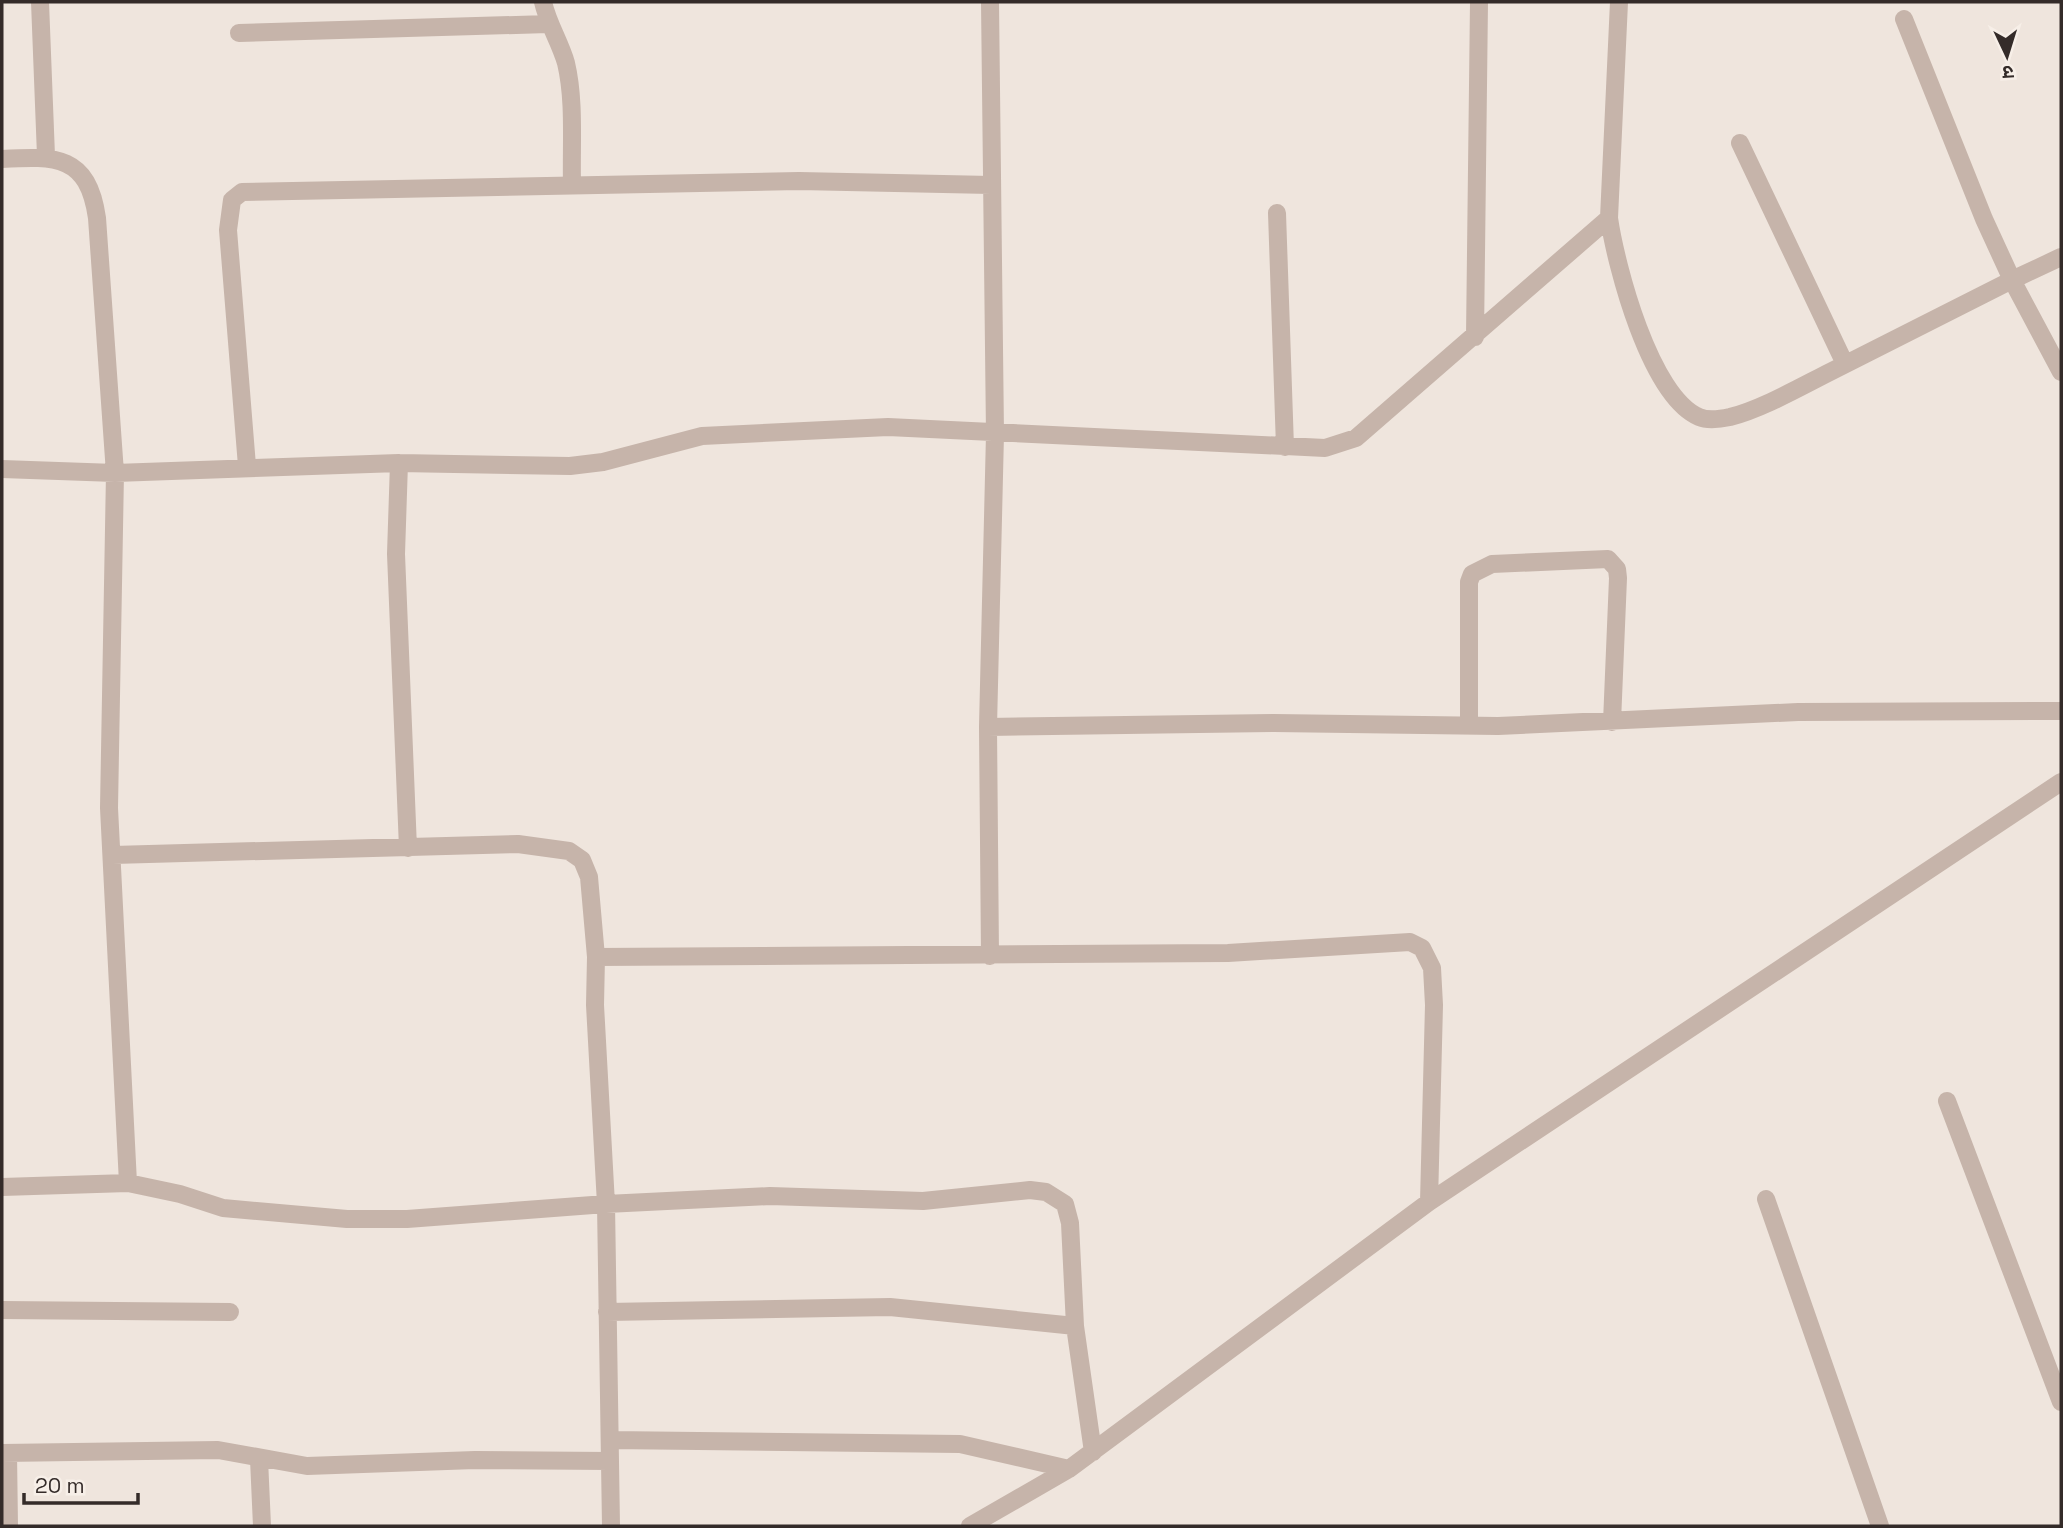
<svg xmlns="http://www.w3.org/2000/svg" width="2063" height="1528" font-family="'Space Grotesk','Noto Sans Devanagari',sans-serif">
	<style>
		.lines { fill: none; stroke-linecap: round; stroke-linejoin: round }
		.minor { stroke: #c6b4aa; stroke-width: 18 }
	</style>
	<rect width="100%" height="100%" fill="#efe5dd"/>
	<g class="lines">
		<!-- minor -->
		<path class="minor" d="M 40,2 L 46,156
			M 543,2 C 548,24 560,42 566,63 C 575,101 571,145 572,184
			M 1619,2 L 1609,218 C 1616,266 1650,396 1699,417 C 1708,421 1721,419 1730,417 C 1762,409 1802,386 1832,371 C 1892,341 1952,310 2012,280 L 2061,372
			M 1904,19 L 1984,219 L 2012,280 L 2061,257
			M 239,33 L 548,24
			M 1740,143 L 1845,364
			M 2,159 C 56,156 88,155 97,218 L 115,473 L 109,808 L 128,1183
			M 1277,213 L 1285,447
			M 1475,337 L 1479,2
			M 399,463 L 396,554 L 408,848
			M 247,466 L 228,230 L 232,200 L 242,192 L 799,181 L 991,185
			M 2,469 L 115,473 L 399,463 L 570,466 L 603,462 L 702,436 L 888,427 L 1325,448 L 1356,438 L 1609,218
			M 1469,726 L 1469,582 L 1472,574 L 1492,564 L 1608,559 L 1617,569 L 1618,578 L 1612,722
			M 988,727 L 1274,723 L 1498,726 L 1798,712 L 2061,711
			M 113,855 L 518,844 L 569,851 L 582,860 L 589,877 L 596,957 L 595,1005 L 606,1204 L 611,1526
			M 990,956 L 988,727 L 995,434 L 990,2
			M 596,957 L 1228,953 L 1410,942 L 1422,948 L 1432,968 L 1434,1005 L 1429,1202
			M 1947,1101 L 2061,1402
			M 2,1187 L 128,1183 L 180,1194 L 223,1208 L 347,1219 L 407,1219 L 606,1204 L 770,1196 L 923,1201 L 1030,1190 L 1046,1192 L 1065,1204 L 1070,1223 L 1075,1326 L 1093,1452
			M 1766,1199 L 1880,1526
			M 2,1310 L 230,1312
			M 607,1312 L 890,1307 L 1075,1326
			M 610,1440 L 960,1444 L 1069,1469
			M 2,1453 L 218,1450 L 307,1466 L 475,1460 L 610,1461
			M 8,1453 L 9,1526
			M 259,1459 L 262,1526
			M 970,1526 L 1069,1469 L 1429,1202 L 2061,782"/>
	</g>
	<!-- border -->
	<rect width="2063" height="1528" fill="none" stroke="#342b29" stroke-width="7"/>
	<!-- north arrow -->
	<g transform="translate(2007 56) rotate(176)" stroke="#f7efe8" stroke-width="5" paint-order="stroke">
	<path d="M0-5L12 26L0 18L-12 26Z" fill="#342b29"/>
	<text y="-10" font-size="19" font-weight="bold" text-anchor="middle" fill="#342b29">उ</text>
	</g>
	<!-- scale -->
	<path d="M24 1493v10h114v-10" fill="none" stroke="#342b29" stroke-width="3.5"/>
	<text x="35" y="1493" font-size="21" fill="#342b29" stroke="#f7efe8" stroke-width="5" paint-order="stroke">20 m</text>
</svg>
